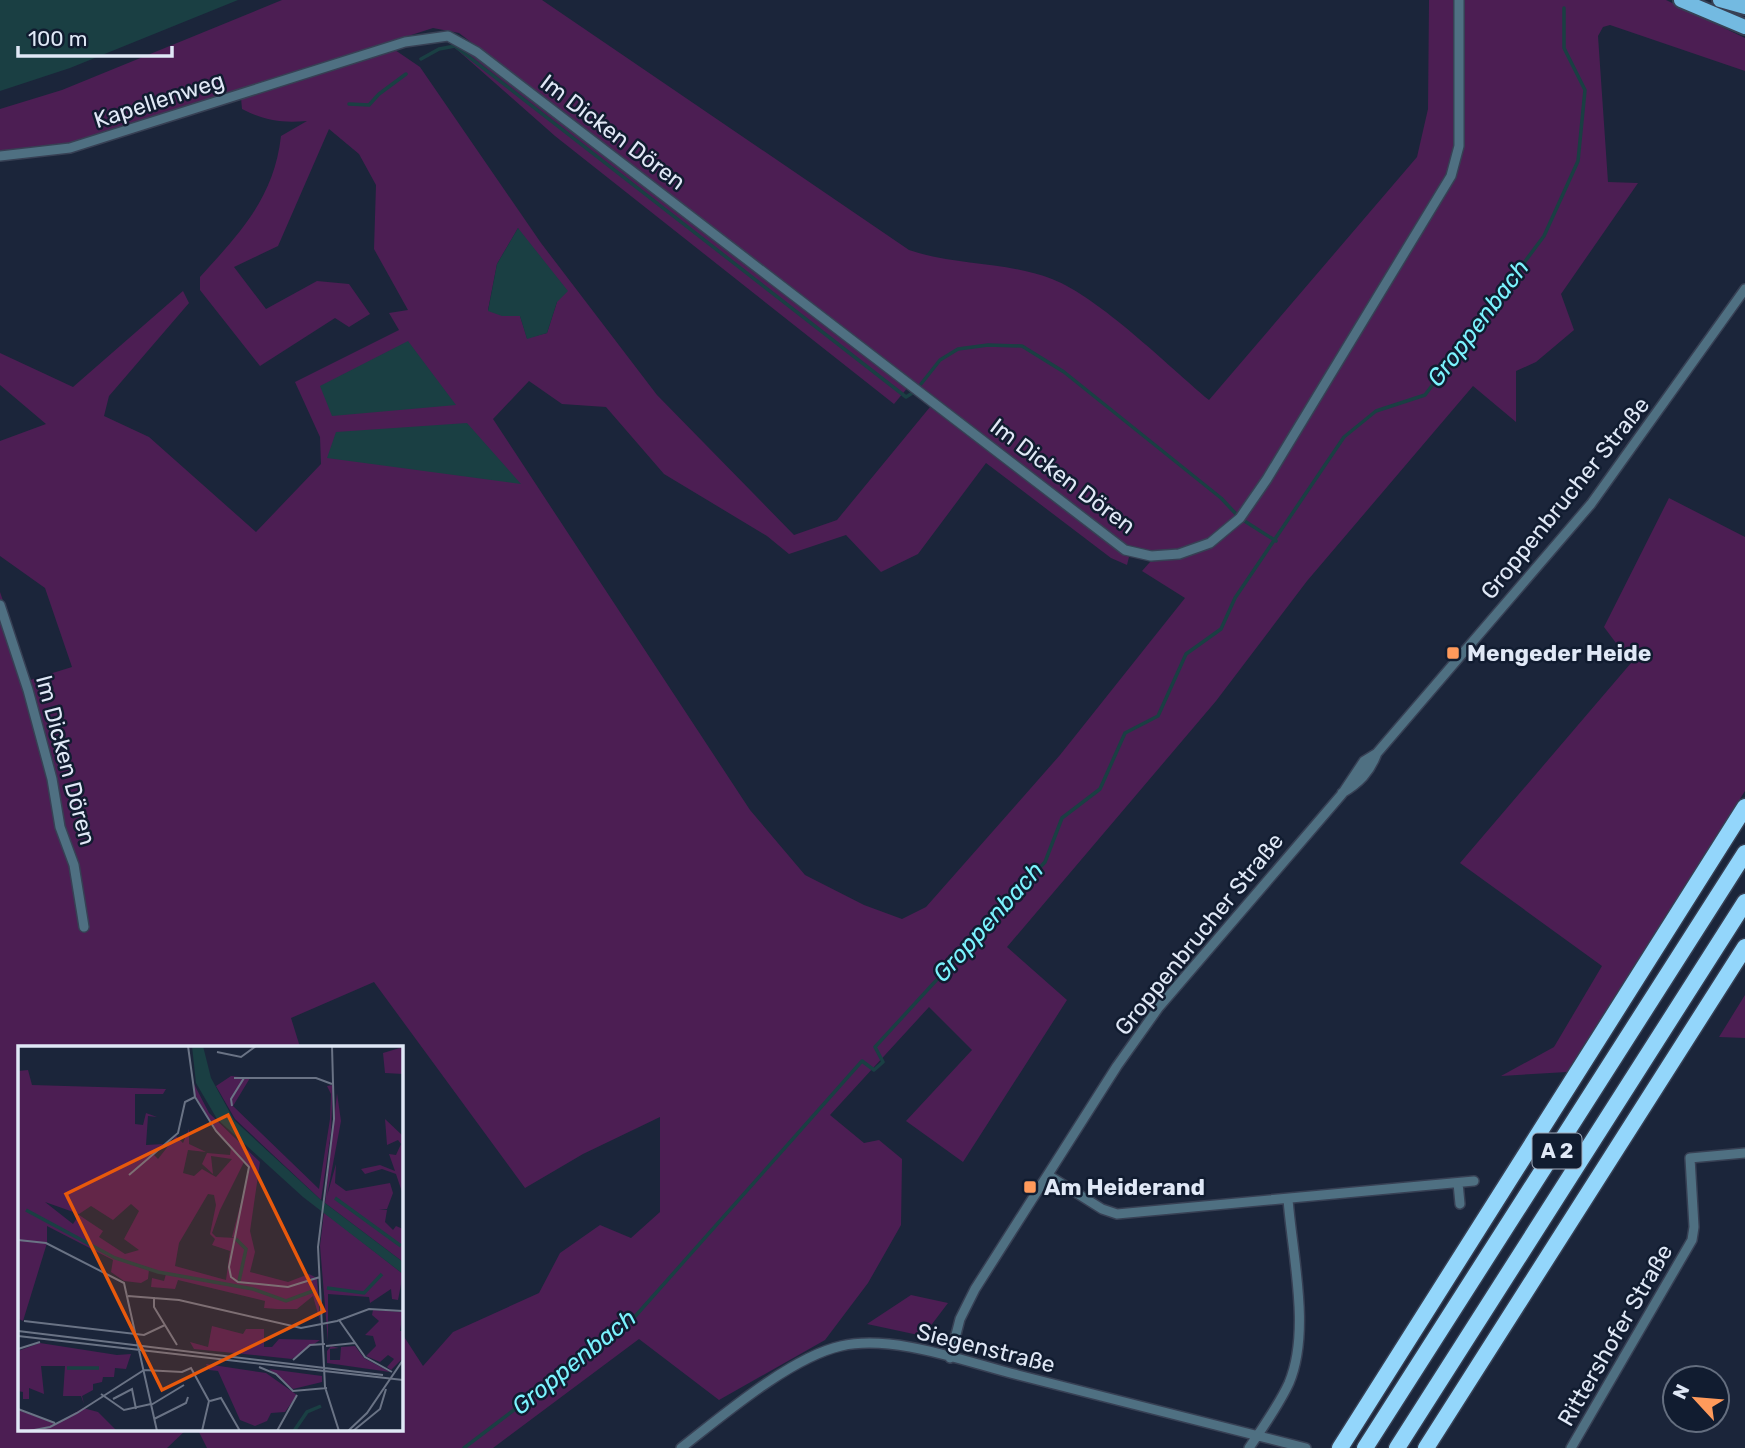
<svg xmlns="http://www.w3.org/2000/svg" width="1745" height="1448" font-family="Rubik,sans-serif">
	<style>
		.green { fill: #4c1e53; fill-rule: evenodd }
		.water { fill: #1a3f43 }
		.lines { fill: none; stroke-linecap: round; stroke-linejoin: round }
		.stream { stroke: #1a3f43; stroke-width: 3.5 }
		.street-casing { stroke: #374054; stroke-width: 12 }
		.primary-casing { stroke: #374054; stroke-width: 18 }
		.highway-casing { stroke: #374054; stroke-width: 19 }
		.street { stroke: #4f7082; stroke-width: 9 }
		.primary { stroke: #73bae1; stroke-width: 14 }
		.highway { stroke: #93d6fb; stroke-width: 16 }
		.poi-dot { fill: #ff9a5b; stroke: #111c30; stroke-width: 2.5 }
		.labels { text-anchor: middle; stroke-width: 5; stroke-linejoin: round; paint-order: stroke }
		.shield { fill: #111c30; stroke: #a2abbb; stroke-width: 2 }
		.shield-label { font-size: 21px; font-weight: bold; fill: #e0e8f6 }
		.street-label { font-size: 23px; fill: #e0e8f6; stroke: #111c30 }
		.poi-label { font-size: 23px; font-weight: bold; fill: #e0e8f6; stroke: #111c30; text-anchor: start }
		.water-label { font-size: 24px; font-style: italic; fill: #7bf3fe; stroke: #111c30 }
		.inset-river { fill: none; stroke: #1a3f43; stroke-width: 3.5 }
		.inset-road { fill: none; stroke: #6a7385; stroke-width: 2 }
		.view { fill: #e8590c; fill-opacity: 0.15; stroke: #e8590c; stroke-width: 3.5 }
		.inset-edge { fill: none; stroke: #e0e8f6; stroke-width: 3.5 }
	</style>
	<rect width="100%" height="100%" fill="#1b253a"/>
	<!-- green -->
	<path class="green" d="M 282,0 L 542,0 L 909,250 C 955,266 1006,261 1052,279 C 1100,298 1167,365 1209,400 L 1417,157 L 1428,109 L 1429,0 L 1666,0 L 1745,38 L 1745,71 L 1610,25 L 1603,27 L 1598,36 L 1608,182 L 1638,183 L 1561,294 L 1574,330 L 1536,362 L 1516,371 L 1516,422 L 1473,386 L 1307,581 L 1216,701 L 1007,947 L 1067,1000 L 963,1162 L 906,1121 L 972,1050 L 929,1007 L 830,1115 L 864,1143 L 879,1140 L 902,1159 L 901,1225 L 868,1283 L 825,1340 L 719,1400 L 639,1339 L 493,1448 L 207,1448 L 198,1430 L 201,1429 L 401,1429 L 401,1332 L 423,1366 L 453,1332 L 539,1293 L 560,1253 L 600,1225 L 631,1238 L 660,1212 L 660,1117 L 583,1154 L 525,1188 L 374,982 L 291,1018 L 300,1047 L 19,1047 L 19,1429 L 187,1429 L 167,1448 L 0,1448 L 0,592 L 30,680 L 72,667 L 45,588 L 0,556 L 0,441 L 46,424 L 0,385 L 0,353 L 73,387 L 183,291 L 189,303 L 109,396 L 104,416 L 149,437 L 256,532 L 321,464 L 320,437 L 295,382 L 399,330 L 389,313 L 408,310 L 374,249 L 376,185 L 359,154 L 329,129 L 278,246 L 234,267 L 266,309 L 317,281 L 349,284 L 370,314 L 349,327 L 335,318 L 260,366 L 200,290 L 200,277 C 240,233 274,198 281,136 L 307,121 C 282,123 265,121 242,109 L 241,98 L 395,50 L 420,67 L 541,243 L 657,395 L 794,535 L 837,520 L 930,407 L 1073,516 L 945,411 L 948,407 L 459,33 L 433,28 L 68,146 L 0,153 L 0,109 L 62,90 ZM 518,228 L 557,302 L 547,333 L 527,338 L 520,316 L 488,310 L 497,264 ZM 529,381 L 562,404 L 606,407 L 664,474 L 767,536 L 789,554 L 846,535 L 881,572 L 918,554 L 986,463 L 1111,558 L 1127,565 L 1129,557 L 1095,534 C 1103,538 1110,545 1119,548 C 1163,567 1208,545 1241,517 L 1244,520 C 1215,549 1189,556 1150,562 L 1142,571 L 1185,598 L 1060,755 L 926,907 L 902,919 L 864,905 L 805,875 L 750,810 L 493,419 Z
		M 457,43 L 909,386 L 894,404 L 555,136 L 454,47 Z
		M 1669,498 L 1745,537 L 1745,791 L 1567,1072 L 1501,1076 L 1554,1047 L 1602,966 L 1460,863 L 1631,663 L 1604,627 Z
		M 1745,995 L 1745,1038 L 1719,1037 Z
		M 911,1295 L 948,1303 L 923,1336 L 867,1324 Z"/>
	<!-- water -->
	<path class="water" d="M 0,0 L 238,0 L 70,68 L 0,91 Z
		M 518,228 L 568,291 L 557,302 L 547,333 L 527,339 L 520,316 L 502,316 L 488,311 L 497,264 Z
		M 408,341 L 456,405 L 332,416 L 320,386 Z
		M 467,423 L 521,484 L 327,458 L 336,432 Z"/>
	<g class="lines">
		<!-- stream -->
		<path class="stream" d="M 421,59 L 439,49 L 455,46 L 906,397 L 914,392
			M 349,104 L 369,105 L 379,94 L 406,74
			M 921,384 L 940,360 L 958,349 L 988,345 L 1022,346 L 1064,372 L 1221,498 L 1237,515
			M 1243,520 L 1276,541
			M 464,1448 L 631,1321 L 862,1061 L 874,1070 L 883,1062 L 875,1047 L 1045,862 L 1062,818 L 1100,789 L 1125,733 L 1158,716 L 1186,654 L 1221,629 L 1235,598 L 1344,437 L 1376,411 L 1425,395 L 1544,236 L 1578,161 L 1585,90 L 1564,48 L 1564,8"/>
		<!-- street casing -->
		<g class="street-casing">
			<path id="street" d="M 0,156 L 70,148 L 405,42 L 448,36 L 477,52 L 1125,550 L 1151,556 L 1179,554 L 1210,543 L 1240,518 L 1267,479 L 1451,176 L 1459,146 L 1459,0
				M 0,605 L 28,690 L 52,779 L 60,827 L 74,865 L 84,927
				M 1342,793 C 1359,783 1370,772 1377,753
				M 1048,1175 L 1102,1209 L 1117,1214 L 1474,1181
				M 1458,1183 L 1460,1204
				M 950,1358 L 960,1319 L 975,1289 L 1117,1066 L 1159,1007 L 1342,794 L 1364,761 L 1377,753 L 1591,504 L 1745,289
				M 681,1448 C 722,1416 791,1357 841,1346 C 894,1334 966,1362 1018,1375 C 1114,1399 1210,1424 1306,1448
				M 1249,1448 C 1263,1427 1279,1405 1289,1383 C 1311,1331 1292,1254 1288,1199
				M 1571,1448 L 1692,1240 L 1694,1227 L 1690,1158 L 1745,1153"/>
		</g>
		<!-- primary casing -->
		<g class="primary-casing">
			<path id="primary" d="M 1681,0 L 1745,27
				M 1720,0 L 1745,7"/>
		</g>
		<!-- highway casing -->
		<g class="highway-casing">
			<path id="highway" d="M 1340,1448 L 1745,807
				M 1365,1448 L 1745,853
				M 1397,1448 L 1745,902
				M 1426,1448 L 1745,947"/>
		</g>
		<!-- street -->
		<use href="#street" class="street"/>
		<!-- primary -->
		<use href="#primary" class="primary"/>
		<!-- highway -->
		<use href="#highway" class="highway"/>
	</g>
	<!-- markers -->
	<g class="poi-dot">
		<rect x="1446" y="646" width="14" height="14" rx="3.5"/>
		<rect x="1023" y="1180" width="14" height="14" rx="3.5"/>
	</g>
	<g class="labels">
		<!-- shield labels -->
		<rect class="shield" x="1532.5" y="1133.5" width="49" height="35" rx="5"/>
		<g class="shield-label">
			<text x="1557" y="1158">A 2</text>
		</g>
		<!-- street labels -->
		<g class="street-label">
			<text transform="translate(159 100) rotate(-18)" y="8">Kapellenweg</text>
			<text transform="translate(613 132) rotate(37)" y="8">Im Dicken Dören</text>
			<text transform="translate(1063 476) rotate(37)" y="8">Im Dicken Dören</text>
			<text transform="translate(1565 498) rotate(-51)" y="8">Groppenbrucher Straße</text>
			<text transform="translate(66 760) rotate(75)" y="8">Im Dicken Dören</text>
			<text transform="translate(1199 934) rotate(-51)" y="8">Groppenbrucher Straße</text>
			<text transform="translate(1615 1335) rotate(-60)" y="8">Rittershofer Straße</text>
			<text transform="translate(986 1348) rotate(14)" y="8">Siegenstraße</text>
		</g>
		<!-- poi labels -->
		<g class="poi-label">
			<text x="1467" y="661">Mengeder Heide</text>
			<text x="1044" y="1195">Am Heiderand</text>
		</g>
		<!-- water labels -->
		<g class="water-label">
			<text transform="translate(1478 323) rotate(-53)" y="8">Groppenbach</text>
			<text transform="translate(988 922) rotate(-48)" y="8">Groppenbach</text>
			<text transform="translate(574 1362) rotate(-39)" y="8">Groppenbach</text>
		</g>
	</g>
	<!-- overview -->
	<g transform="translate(18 1046)">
		<rect width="385" height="385" fill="#1b253a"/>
		<path d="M 385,1 L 385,28 L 367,27 L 365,7 ZM 10,24 L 14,39 L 148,43 L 145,48 L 117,48 L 117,78 L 125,79 L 128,67 L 139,71 L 130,70 L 128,99 L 146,98 L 136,109 L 140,113 L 158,90 L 165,97 L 171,83 L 171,98 L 188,106 L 170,104 L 165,127 L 176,130 L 184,123 L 198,131 L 214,113 L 193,110 L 195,128 L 184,118 L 189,107 L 212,109 L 213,101 L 198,85 L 176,47 L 176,38 L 191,67 L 242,116 L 232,185 L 237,206 L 232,226 L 270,236 L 291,228 L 299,232 L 302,275 L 295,250 L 279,263 L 259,263 L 246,262 L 247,255 L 160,234 L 157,243 L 133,241 L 134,232 L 146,235 L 148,228 L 131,223 L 130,233 L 123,237 L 106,235 L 93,226 L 95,214 L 29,180 L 29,197 L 5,275 L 1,273 L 0,25 ZM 226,116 L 232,122 L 214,191 L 218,192 L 198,191 L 194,187 L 202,164 ZM 190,148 L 196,149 L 198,159 L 192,188 L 197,193 L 194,199 L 212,205 L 208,234 L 157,220 L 161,197 ZM 27,156 L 61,168 L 73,160 L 95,174 L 113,158 L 121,165 L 106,193 L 121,204 L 107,208 L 81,191 L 85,185 L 61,169 L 55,178 ZM 213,30 L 232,32 L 215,60 L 301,143 L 312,73 L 313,48 L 309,40 L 315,39 L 313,86 L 303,154 L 217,73 L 198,40 ZM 319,47 L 323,75 L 309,150 L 318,118 L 317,137 L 328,145 L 372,137 L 375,147 L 369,163 L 361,163 L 369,164 L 367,176 L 375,184 L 378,180 L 385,183 L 385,216 L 307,157 ZM 367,73 L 385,90 L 385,149 L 378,128 L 364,123 L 347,128 L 343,123 L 362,119 L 377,125 L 371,108 L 378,109 L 383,98 L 380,94 L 369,99 ZM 306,166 L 385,228 L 380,254 L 374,253 L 373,243 L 352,257 L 351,251 L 310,248 L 310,296 L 302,200 ZM 355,264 L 385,266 L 382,285 L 378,285 L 385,285 L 385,312 L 373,324 L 369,321 L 376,313 L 370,309 L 362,316 L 348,310 L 358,300 L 355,290 L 347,289 L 361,275 L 354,269 ZM 194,280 L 225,288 L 228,283 L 246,283 L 246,301 L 254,301 L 261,293 L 302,294 L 274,313 L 176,303 L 172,296 L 190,301 ZM 22,297 L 99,309 L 113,308 L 108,323 L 97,322 L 96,331 L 85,331 L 84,336 L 75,338 L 75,344 L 64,350 L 66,358 L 63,350 L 45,350 L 47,320 L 23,320 L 26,348 L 11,342 L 11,353 L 5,353 L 5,346 L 0,345 L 0,305 ZM 313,300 L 321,302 L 312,303 L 312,314 L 322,314 L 323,301 L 337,300 L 346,312 L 372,326 L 309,317 L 309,305 ZM 188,318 L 248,327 L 279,349 L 267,366 L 253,367 L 249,375 L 237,380 L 222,374 L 200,325 L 191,324 ZM 251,323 L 304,330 L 304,336 L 275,343 ZM 65,362 L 80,366 L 99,385 L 0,385 L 0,364 L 38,378 Z" fill="#4c1e53" fill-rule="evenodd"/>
		<path d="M 174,0 L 185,0 L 193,32 L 216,74 L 303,154 L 385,216 L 385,228 L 285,151 L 199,73 L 178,37 Z" fill="#1a3f43"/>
		<path class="inset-river" d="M 317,152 L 383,200M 8,164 L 97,212 L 140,226 L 235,243 L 268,255 L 295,245M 218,193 L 228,203 L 221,235M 309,242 L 346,247 L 364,228M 49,322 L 81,322M 276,385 L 289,366 L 303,360"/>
		<path class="inset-road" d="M 170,0 L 177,51 L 198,85 L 231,121 L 211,221 L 213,231 L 220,236 L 270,241 L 302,231M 314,0 L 316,73 L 300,201 L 307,341 L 321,385M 199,6 L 223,11 L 238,0M 216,32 L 298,32 L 314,38M 214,60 L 213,53 L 226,32M 111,129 L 160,87 L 167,56 L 177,51M 0,194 L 28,197 L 106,237 L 139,385M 110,250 L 161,254 L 283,282 L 319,275 L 351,263 L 385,265M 136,251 L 136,261 L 159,299M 321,274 L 347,311 L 374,326M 6,275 L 126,289 L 147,279M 0,285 L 365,329M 0,290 L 385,334M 308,300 L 337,297M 0,303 L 22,296M 275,314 L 292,299 L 307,298M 241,321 L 258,328 L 275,345 L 309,342M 83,348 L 106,364 L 133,358M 95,353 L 114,343 L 118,363M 192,355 L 203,352 L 222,385M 133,359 L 166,339M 0,363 L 37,377M 136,373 L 168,357 L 170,351M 11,385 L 32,381 L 59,367 L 126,324 L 164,326 L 173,322 L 191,355 L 184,385M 259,385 L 279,349M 330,385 L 349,367 L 385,314M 335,385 L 362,363 L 368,343"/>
		<path class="view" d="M 210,69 L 306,265 L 144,344 L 48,148 Z"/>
		<rect width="385" height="385" class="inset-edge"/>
	</g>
	<!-- north arrow -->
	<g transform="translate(1696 1399) rotate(296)"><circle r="33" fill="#111c30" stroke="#646e7f" stroke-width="2"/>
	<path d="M0-5L12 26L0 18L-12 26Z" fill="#ff9a5b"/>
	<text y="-10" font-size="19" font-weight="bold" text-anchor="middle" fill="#e0e8f6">N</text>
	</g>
	<!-- scale -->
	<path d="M18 46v10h154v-10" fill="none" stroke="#e0e8f6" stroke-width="3.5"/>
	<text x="28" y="46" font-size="21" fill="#e0e8f6" stroke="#111c30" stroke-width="5" paint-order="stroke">100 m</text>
</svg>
